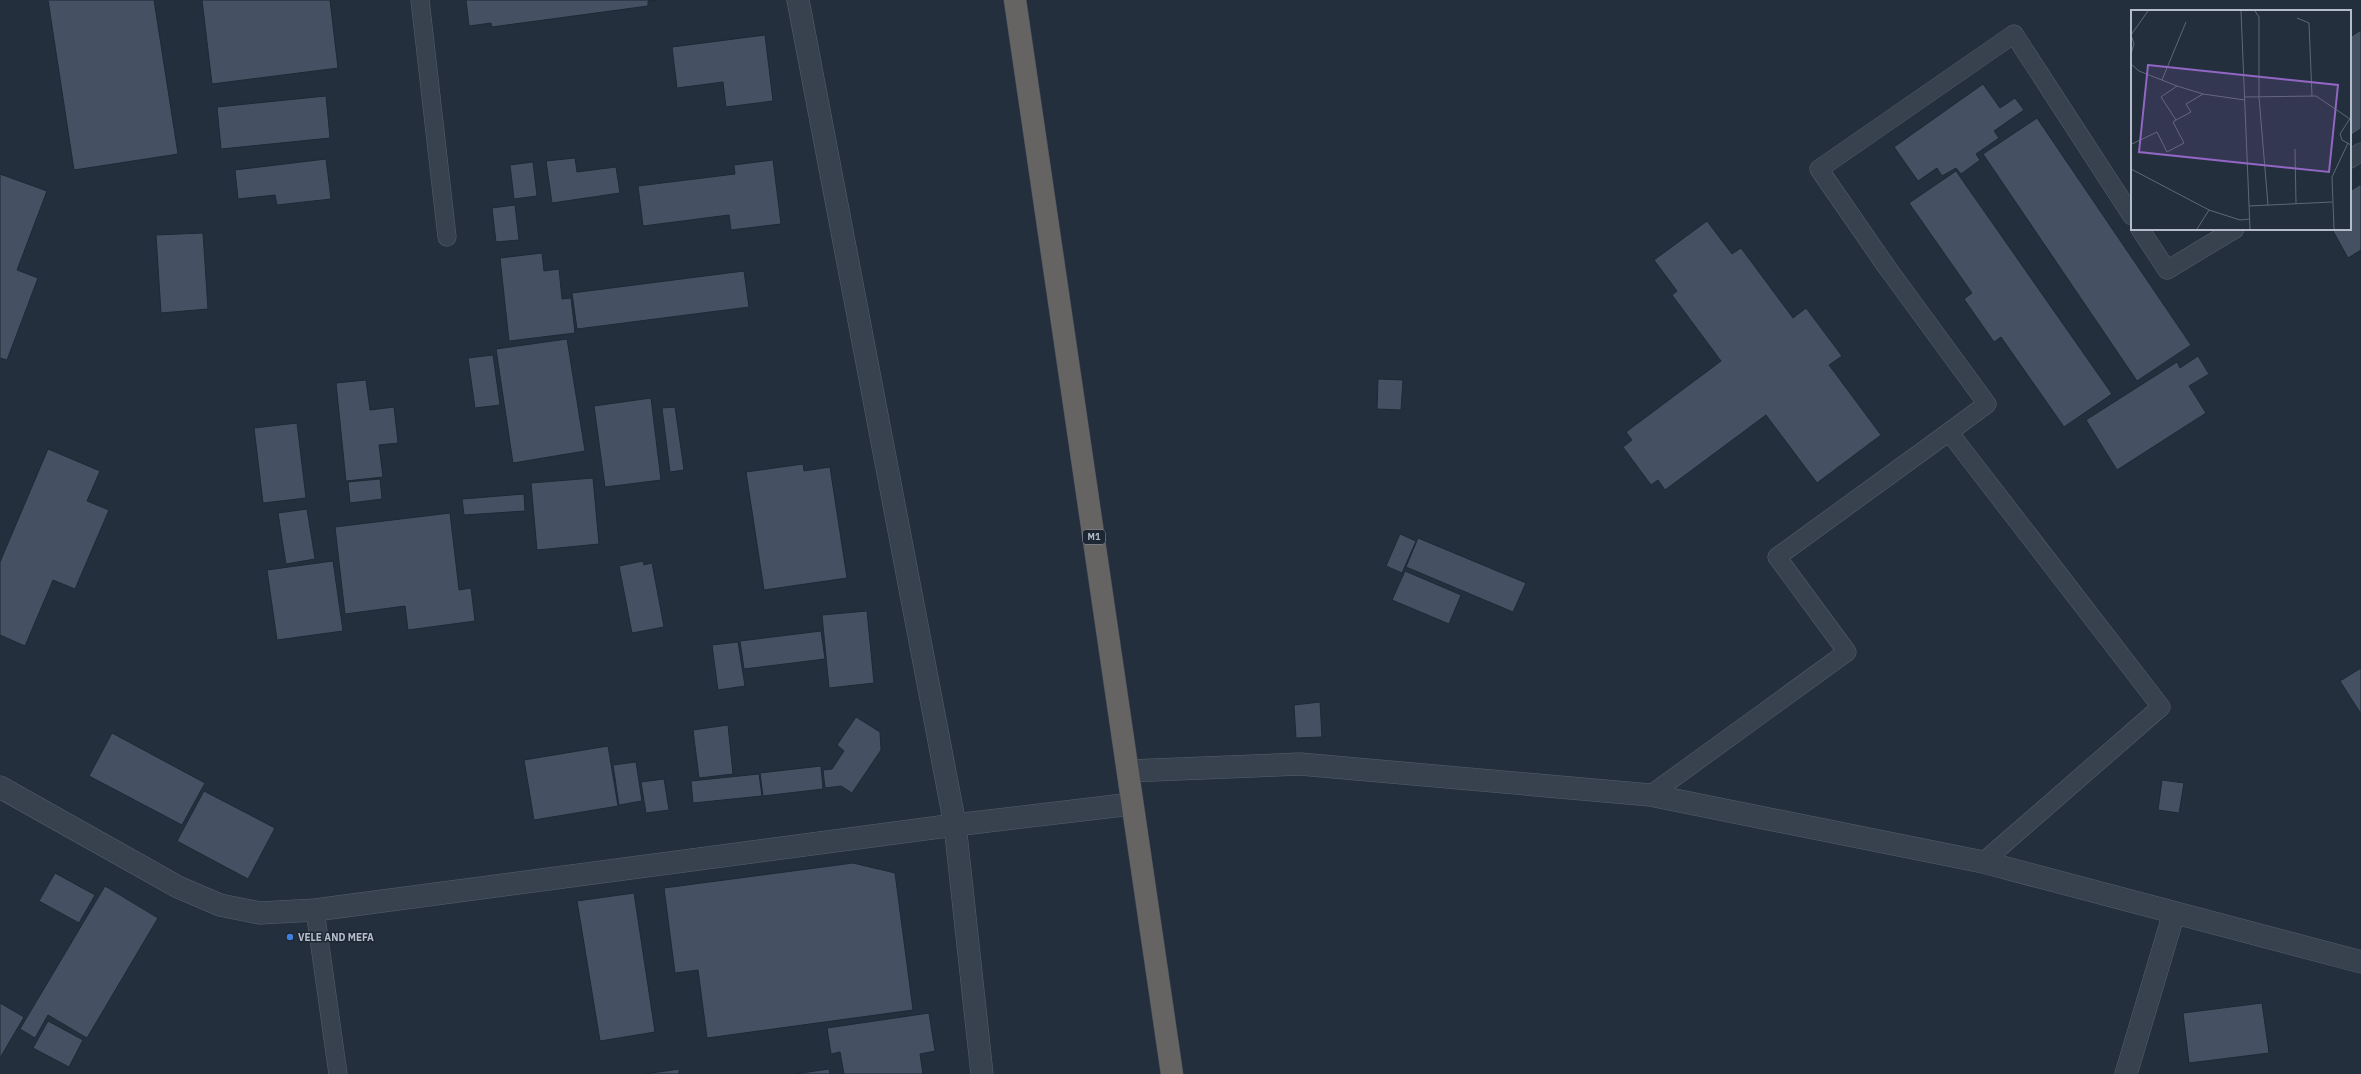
<svg xmlns="http://www.w3.org/2000/svg" width="2361" height="1074" font-family="'IBM Plex Sans',sans-serif">
	<style>
		.building { fill: #455162; stroke: #1f2835 }
		.lines { fill: none; stroke-linecap: round; stroke-linejoin: round }
		.service-casing { stroke: #565f6c; stroke-width: 19 }
		.minor-casing { stroke: #565f6c; stroke-width: 23 }
		.trunk-casing { stroke: #434c59; stroke-width: 23 }
		.service { stroke: #38414e; stroke-width: 18 }
		.minor { stroke: #38414e; stroke-width: 22 }
		.trunk { stroke: #656462; stroke-width: 22 }
		.shop-dot { fill: #3f7fe0; stroke: #1d2633; stroke-width: 1.5 }
		.labels { text-anchor: middle; stroke-width: 3; stroke-linejoin: round; paint-order: stroke }
		.shield { fill: #1d2633; stroke: #878f9c; stroke-width: 1 }
		.shield-label { font-size: 9px; font-weight: bold; fill: #b4bcc9 }
		.poi-label { font-size: 10px; font-weight: bold; fill: #b4bcc9; stroke: #1d2633; text-anchor: start }
		.inset-road { fill: none; stroke: #5e6776; stroke-width: 1 }
		.view { fill: #9266c3; fill-opacity: 0.15; stroke: #9266c3; stroke-width: 2 }
		.inset-edge { fill: none; stroke: #b4bcc9; stroke-width: 2 }
	</style>
	<rect width="100%" height="100%" fill="#242f3e"/>
	<!-- building -->
	<path class="building" d="M 48,0 L 154,0 L 178,154 L 74,170 Z
		M 202,0 L 330,0 L 338,68 L 212,84 Z
		M 466,0 L 657,0 L 648,1 L 648,6 L 492,27 L 491,23 L 469,26 Z
		M 2361,30 L 2361,129 L 2350,136 L 2350,37 Z
		M 765,35 L 773,101 L 726,107 L 723,82 L 677,88 L 672,47 Z
		M 1983,84 L 2000,108 L 2015,98 L 2024,110 L 1994,131 L 1999,138 L 1976,154 L 1980,160 L 1961,174 L 1956,168 L 1942,176 L 1937,168 L 1918,181 L 1894,147 Z
		M 326,96 L 330,138 L 221,149 L 217,107 Z
		M 2037,118 L 2191,345 L 2137,381 L 1983,154 Z
		M 575,158 L 577,172 L 616,167 L 620,193 L 552,203 L 546,161 Z
		M 326,159 L 331,199 L 277,205 L 275,195 L 238,199 L 235,170 Z
		M 773,160 L 781,224 L 731,230 L 729,215 L 643,226 L 638,186 L 735,174 L 734,165 Z
		M 533,162 L 537,196 L 514,199 L 510,165 Z
		M 1956,171 L 2112,394 L 2064,427 L 2001,337 L 1994,342 L 1964,299 L 1972,293 L 1909,203 Z
		M 0,174 L 47,191 L 17,270 L 38,278 L 7,360 L 0,358 Z
		M 2361,184 L 2361,250 L 2348,258 L 2332,229 L 2350,229 L 2350,191 Z
		M 515,205 L 519,240 L 496,242 L 492,208 Z
		M 1707,221 L 1732,254 L 1741,248 L 1793,318 L 1806,308 L 1842,356 L 1829,365 L 1881,435 L 1817,483 L 1766,415 L 1665,490 L 1658,480 L 1651,485 L 1623,447 L 1632,440 L 1626,432 L 1721,361 L 1672,295 L 1677,291 L 1654,260 Z
		M 203,233 L 208,309 L 161,313 L 156,235 Z
		M 542,253 L 544,271 L 559,269 L 562,299 L 571,298 L 575,333 L 509,341 L 500,258 Z
		M 744,271 L 749,307 L 577,329 L 572,293 Z
		M 567,339 L 585,451 L 513,463 L 496,349 Z
		M 493,355 L 500,405 L 475,408 L 468,358 Z
		M 2198,356 L 2209,374 L 2189,386 L 2206,413 L 2117,470 L 2086,420 L 2177,362 L 2180,368 Z
		M 1378,379 L 1403,380 L 1401,410 L 1377,409 Z
		M 366,380 L 370,410 L 394,407 L 398,443 L 379,445 L 383,477 L 346,481 L 336,383 Z
		M 651,398 L 661,480 L 605,487 L 594,406 Z
		M 675,407 L 684,470 L 670,472 L 662,408 Z
		M 297,423 L 306,498 L 263,503 L 254,428 Z
		M 48,449 L 100,471 L 87,501 L 109,510 L 75,589 L 53,580 L 25,646 L 0,635 L 0,562 Z
		M 803,464 L 804,471 L 830,467 L 847,578 L 764,590 L 746,472 Z
		M 593,478 L 599,544 L 537,550 L 531,483 Z
		M 380,479 L 382,499 L 350,503 L 348,482 Z
		M 524,494 L 525,511 L 464,515 L 462,499 Z
		M 307,509 L 315,559 L 286,564 L 278,513 Z
		M 450,513 L 459,590 L 471,588 L 475,621 L 408,630 L 405,606 L 345,614 L 335,527 Z
		M 1400,534 L 1416,541 L 1402,573 L 1386,566 Z
		M 1418,538 L 1526,583 L 1513,612 L 1406,567 Z
		M 333,561 L 343,631 L 277,640 L 267,570 Z
		M 643,561 L 644,565 L 652,563 L 664,627 L 632,633 L 619,566 Z
		M 1405,571 L 1461,595 L 1449,624 L 1392,600 Z
		M 867,611 L 874,683 L 829,688 L 822,615 Z
		M 821,631 L 825,659 L 744,669 L 740,641 Z
		M 738,642 L 745,686 L 718,690 L 712,645 Z
		M 2361,668 L 2361,714 L 2340,681 Z
		M 1320,702 L 1322,737 L 1296,738 L 1294,705 Z
		M 856,717 L 880,732 L 881,750 L 852,793 L 841,786 L 825,788 L 823,770 L 832,769 L 844,751 L 837,745 Z
		M 728,725 L 733,774 L 699,778 L 693,730 Z
		M 112,733 L 205,783 L 182,825 L 89,776 Z
		M 608,746 L 618,806 L 534,820 L 524,760 Z
		M 636,762 L 642,801 L 619,805 L 613,765 Z
		M 821,766 L 823,789 L 763,796 L 760,773 Z
		M 759,774 L 762,796 L 693,803 L 691,781 Z
		M 664,779 L 669,810 L 646,813 L 641,782 Z
		M 2162,780 L 2184,783 L 2179,813 L 2158,810 Z
		M 204,791 L 275,828 L 248,879 L 177,841 Z
		M 853,863 L 895,873 L 913,1010 L 707,1038 L 698,970 L 675,973 L 664,888 Z
		M 55,873 L 95,895 L 79,923 L 39,901 Z
		M 105,886 L 158,918 L 87,1038 L 48,1015 L 35,1038 L 20,1029 Z
		M 634,893 L 655,1032 L 600,1041 L 577,901 Z
		M 0,1003 L 24,1017 L 0,1058 Z
		M 2262,1003 L 2269,1053 L 2189,1063 L 2183,1013 Z
		M 929,1013 L 935,1051 L 920,1054 L 923,1074 L 844,1074 L 840,1052 L 831,1054 L 827,1028 Z
		M 48,1021 L 83,1040 L 69,1067 L 33,1048 Z
		M 679,1069 L 679,1074 L 645,1074 Z
		M 829,1069 L 830,1074 L 795,1074 Z"/>
	<g class="lines">
		<!-- service casing -->
		<g class="service-casing">
			<path id="service" d="M 420,0 L 447,237
				M 2350,159 L 2361,152
				M 2140,229 L 2167,270 L 2235,229
				M 1650,795 L 1847,652 L 1777,557 L 1949,432
				M 1983,862 L 2161,707 L 1949,432 L 1987,404 L 1886,266 L 1819,169 L 2014,34 L 2132,216
				M 315,910 L 338,1074"/>
		</g>
		<!-- minor casing -->
		<g class="minor-casing">
			<path id="minor" d="M 798,0 L 955,825 L 982,1074
				M 1128,771 L 1300,764 L 1650,795 L 1983,862 L 2361,962
				M 0,787 L 178,887 L 220,905 L 260,913 L 315,910 L 955,825 L 1132,804
				M 2126,1074 L 2174,913"/>
		</g>
		<!-- trunk casing -->
		<g class="trunk-casing">
			<path id="trunk" d="M 1015,0 L 1172,1074"/>
		</g>
		<!-- service -->
		<use href="#service" class="service"/>
		<!-- minor -->
		<use href="#minor" class="minor"/>
		<!-- trunk -->
		<use href="#trunk" class="trunk"/>
	</g>
	<!-- markers -->
	<circle class="shop-dot" cx="290" cy="937" r="4"/>
	<g class="labels">
		<!-- shield labels -->
		<rect class="shield" x="1083" y="530" width="22" height="14" rx="3"/>
		<g class="shield-label">
			<text x="1094" y="540">M1</text>
		</g>
		<!-- poi labels -->
		<g class="poi-label">
			<text x="298" y="941">VELE AND MEFA</text>
		</g>
	</g>
	<!-- overview -->
	<g transform="translate(2131 10)">
		<rect width="220" height="220" fill="#242f3e"/>
		<path class="inset-road" d="M 110,1 L 119,219M 124,1 L 128,7 L 128,87 L 137,195M 166,8 L 178,13 L 181,86M 0,25 L 17,1M 0,25 L 3,34 L 0,44M 0,54 L 8,61 L 46,76 L 72,84 L 114,90M 31,70 L 55,12M 114,87 L 185,86 L 219,109M 220,107 L 209,124 L 211,130 L 220,135M 45,110 L 60,102 L 55,94 L 72,84M 1,134 L 26,122 L 36,142 L 53,133 L 42,112 L 45,110 L 30,87 L 46,76M 164,139 L 165,194M 0,159 L 78,200 L 109,210 L 119,209M 118,196 L 201,192M 66,219 L 78,200M 203,219 L 201,167 L 217,133"/>
		<path class="view" d="M 17,55 L 207,75 L 198,162 L 8,142 Z"/>
		<rect width="220" height="220" class="inset-edge"/>
	</g>
</svg>
